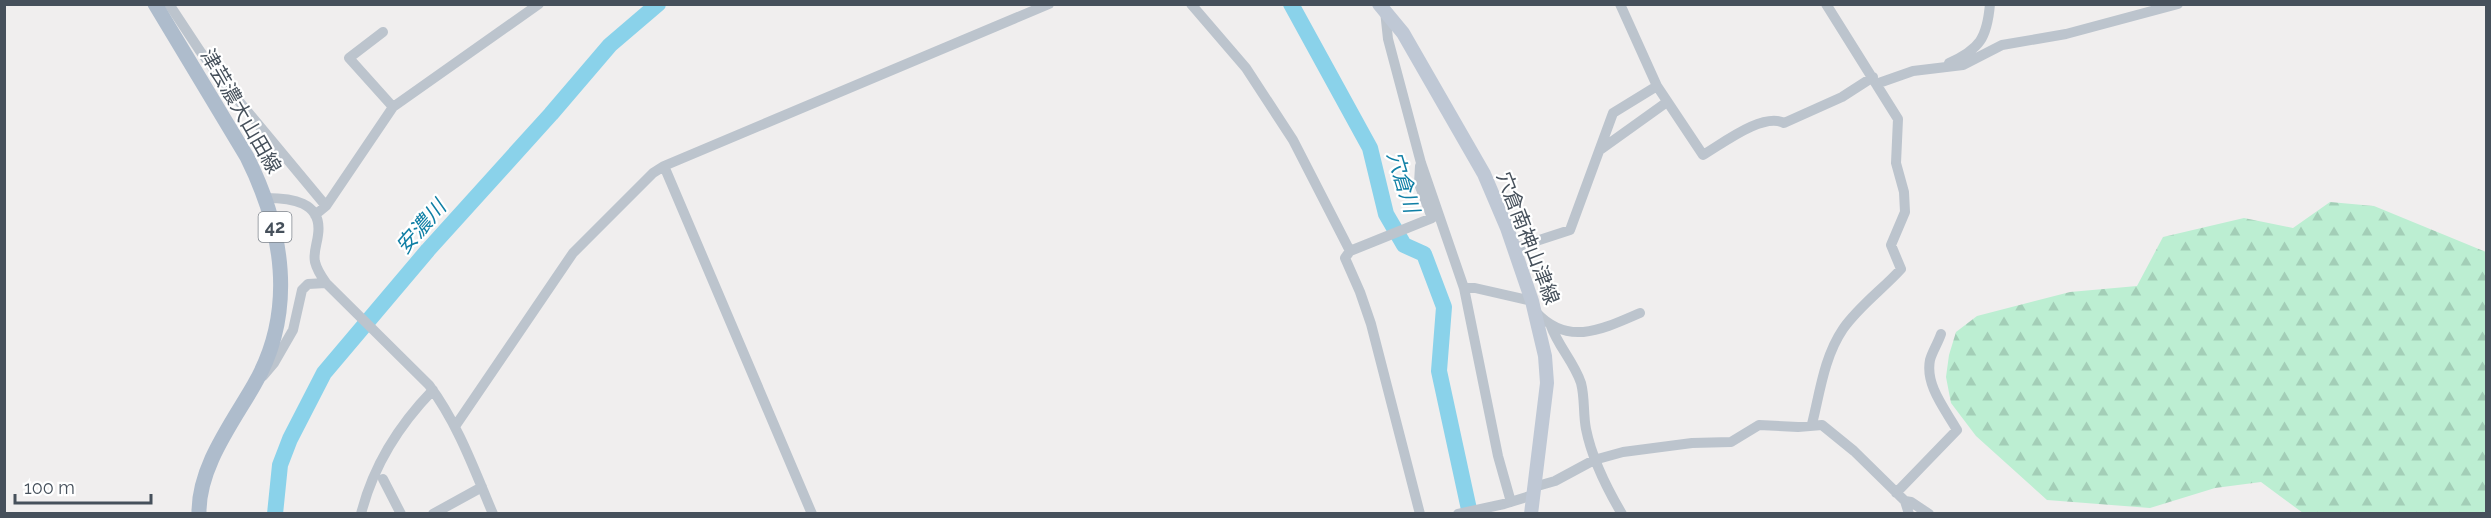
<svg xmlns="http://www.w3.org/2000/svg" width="2491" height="518" font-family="Raleway,'Noto Sans JP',sans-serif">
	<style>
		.forest { fill: url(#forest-firs) }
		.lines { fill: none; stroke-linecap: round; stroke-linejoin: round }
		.river { stroke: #8ad2ea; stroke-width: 16 }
		.street { stroke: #bcc4cd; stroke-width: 10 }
		.secondary { stroke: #bfc8d5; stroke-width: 14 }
		.primary { stroke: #aebccc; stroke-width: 15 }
		.labels { text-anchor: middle; stroke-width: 4.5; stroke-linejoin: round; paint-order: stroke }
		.shield { fill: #fff; stroke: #7e848c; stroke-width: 1.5 }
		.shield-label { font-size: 18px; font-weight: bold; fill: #46505b }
		.street-label { font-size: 20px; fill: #46505b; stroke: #fff }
		.water-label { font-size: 21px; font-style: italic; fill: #0f7fa5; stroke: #fff }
	</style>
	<defs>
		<pattern id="forest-firs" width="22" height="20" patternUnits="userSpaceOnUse" patternTransform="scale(1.5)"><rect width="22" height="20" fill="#bceed2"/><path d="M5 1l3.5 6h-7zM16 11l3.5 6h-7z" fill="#a3ceb7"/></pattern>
	</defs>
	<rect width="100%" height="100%" fill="#f0eeee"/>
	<!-- forest -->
	<path class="forest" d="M 2330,202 L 2374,206 L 2486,252 L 2486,513 L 2303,513 L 2261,482 L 2215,488 L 2150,508 L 2047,500 L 1976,436 L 1951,403 L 1946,377 L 1949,355 L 1956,332 L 1977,316 L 2070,292 L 2137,286 L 2163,237 L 2244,218 L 2293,228 Z"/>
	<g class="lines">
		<!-- river -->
		<path class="river" d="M 1291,4 L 1370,148 L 1386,214 L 1404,245 L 1424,254 L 1444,307 L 1439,371 L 1470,514
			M 275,514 L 280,465 L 290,439 L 324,373 L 428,250 L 551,114 L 610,45 L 658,4"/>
		<!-- street -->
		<path class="street" d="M 169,4 L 200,51 L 228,88 L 326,206
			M 1191,4 L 1246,68 L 1293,140 L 1350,251
			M 1620,4 L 1657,86 L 1703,155 C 1722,144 1763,112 1784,123 L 1842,97 L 1873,77
			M 1385,11 L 1388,39 L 1421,163 L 1464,288 L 1498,456 L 1511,502
			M 383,32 L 349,58 L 393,107
			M 1949,63 C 1980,49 1987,38 1990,4
			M 1876,84 L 1913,71 L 1963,65 L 2002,45 L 2066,34 L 2178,4
			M 1600,150 L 1667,102
			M 664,166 L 812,514
			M 1420,166 L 1419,184 L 1432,218 L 1350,251 L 1345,258 L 1360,292 L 1371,324 L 1420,514
			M 266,198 C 290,198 323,201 318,235 C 317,244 313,253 315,262 C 317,270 321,276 326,283 L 429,385 C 458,424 474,469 493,514
			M 315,215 L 326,206 L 393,107 L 539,4
			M 1515,248 L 1570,230 L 1613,113 L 1657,86
			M 1464,288 L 1475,288 L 1532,301
			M 1536,312 C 1568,347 1603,329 1640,313
			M 1551,326 C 1558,346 1574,362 1581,383 C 1585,398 1583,414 1586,429 C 1592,459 1606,487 1622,514
			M 263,376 L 274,363 L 293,330 L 302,290 L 308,284 L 326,283
			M 1812,424 C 1820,392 1824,357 1843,329 C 1859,306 1883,289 1901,269 L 1891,245 L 1905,212 L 1904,192 L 1896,163 L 1898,119 L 1826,4
			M 456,425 L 573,253 L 653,173 L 664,166 L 1049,4
			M 383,479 L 401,514
			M 1534,487 L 1555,481 L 1594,460 L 1623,452 L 1692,443 L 1731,442 L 1759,425 L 1798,427 L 1822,425 L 1854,451 L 1905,501 L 1911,502 L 1929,514
			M 1896,493 L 1957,430 C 1945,409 1925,385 1930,360 C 1932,352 1938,343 1941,334
			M 1905,501 L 1909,514
			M 361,514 C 373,466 399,425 433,390
			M 433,514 L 482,487
			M 1458,514 L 1504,504 L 1533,495"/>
		<!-- secondary -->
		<path class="secondary" d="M 1379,4 L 1403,33 L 1484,174 L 1507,228 L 1532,301 L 1545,356 L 1547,383 L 1531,514"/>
		<!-- primary -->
		<path class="primary" d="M 155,4 L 247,157 C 283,229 297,311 254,385 C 233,422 198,467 199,514"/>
	</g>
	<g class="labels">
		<!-- shield labels -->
		<rect class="shield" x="258.5" y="212" width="33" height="30" rx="4.5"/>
		<g class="shield-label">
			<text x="275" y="233">42</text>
		</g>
		<!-- street labels -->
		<g class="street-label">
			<text transform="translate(241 111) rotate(60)" y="7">津芸濃大山田線</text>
			<text transform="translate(1528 238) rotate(69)" y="7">穴倉南神山津線</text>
		</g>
		<!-- water labels -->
		<g class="water-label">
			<text transform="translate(1403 182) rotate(73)" y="7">穴倉川</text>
			<text transform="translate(421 227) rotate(-49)" y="7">安濃川</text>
		</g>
	</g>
	<!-- border -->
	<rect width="2491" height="518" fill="none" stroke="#46505b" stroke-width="12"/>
	<!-- scale -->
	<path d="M15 494v9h136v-9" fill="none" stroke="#46505b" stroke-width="3"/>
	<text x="24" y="494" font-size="18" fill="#46505b" stroke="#ffffff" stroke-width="4.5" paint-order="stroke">100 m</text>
</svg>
